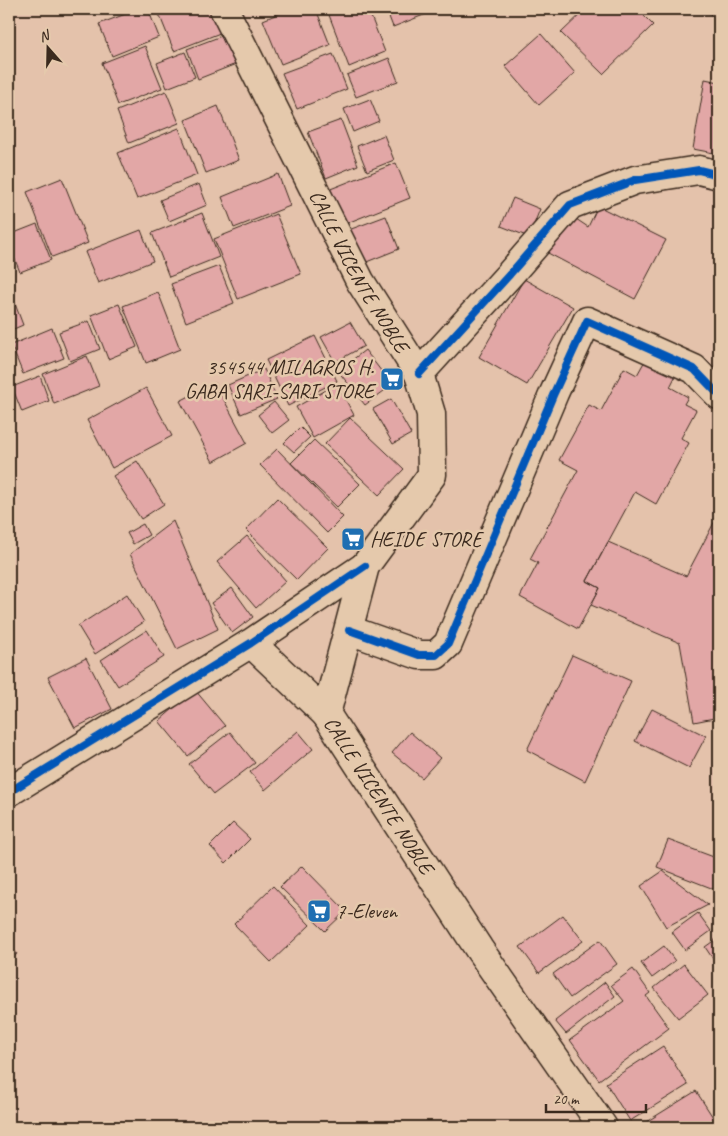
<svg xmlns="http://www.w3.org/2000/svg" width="728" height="1136" font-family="Caveat,sans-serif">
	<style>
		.building { fill: #e2a7a6; stroke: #3b2a1e }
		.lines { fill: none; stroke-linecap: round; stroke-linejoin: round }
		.street-casing { stroke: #3b2a1e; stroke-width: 31 }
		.secondary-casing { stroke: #3b2a1e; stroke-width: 31 }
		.street { stroke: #e5c9ac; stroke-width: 28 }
		.secondary { stroke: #e5c9ac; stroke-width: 28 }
		.cycleway-casing { stroke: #e5c9ac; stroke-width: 11 }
		.cycleway { stroke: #0057b8; stroke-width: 8 }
		.labels { text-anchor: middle; stroke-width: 5; stroke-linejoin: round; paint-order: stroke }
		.street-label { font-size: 21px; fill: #3b2a1e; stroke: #e5c9ac }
		.poi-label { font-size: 21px; fill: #3b2a1e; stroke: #e5c9ac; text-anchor: start }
	</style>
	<rect width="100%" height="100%" fill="#e4c2ab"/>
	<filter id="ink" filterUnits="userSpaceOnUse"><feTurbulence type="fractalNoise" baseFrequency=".02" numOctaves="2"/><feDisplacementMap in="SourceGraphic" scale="10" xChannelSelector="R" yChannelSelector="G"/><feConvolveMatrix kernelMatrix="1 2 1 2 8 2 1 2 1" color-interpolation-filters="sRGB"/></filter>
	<g filter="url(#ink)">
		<!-- building -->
		<path class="building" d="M 139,9 L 148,9 L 159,37 L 112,56 L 99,24 Z
			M 157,9 L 211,9 L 220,33 L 174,51 Z
			M 290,9 L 316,9 L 330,45 L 281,64 L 263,20 Z
			M 343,9 L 368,9 L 385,52 L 349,67 L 329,15 Z
			M 386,9 L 439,9 L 393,27 Z
			M 586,9 L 637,9 L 653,25 L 603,74 L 561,33 Z
			M 712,9 L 719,9 L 719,22 L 709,13 Z
			M 541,34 L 575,73 L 539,105 L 505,66 Z
			M 224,35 L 236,64 L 198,79 L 187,49 Z
			M 145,46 L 162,88 L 118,105 L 102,63 Z
			M 185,52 L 195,77 L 167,88 L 157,63 Z
			M 333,54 L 347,89 L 297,109 L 282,73 Z
			M 389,58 L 398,81 L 356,97 L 347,75 Z
			M 705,79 L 719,82 L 719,154 L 693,149 Z
			M 166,91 L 179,123 L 129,143 L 117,111 Z
			M 370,99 L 379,121 L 353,132 L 344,109 Z
			M 218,106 L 239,160 L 206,173 L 185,120 Z
			M 341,120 L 358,165 L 326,178 L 308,132 Z
			M 179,128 L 197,175 L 137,199 L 118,153 Z
			M 384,135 L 394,160 L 367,171 L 357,146 Z
			M 396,163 L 410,198 L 342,225 L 328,190 Z
			M 278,174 L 290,206 L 234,228 L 222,197 Z
			M 62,178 L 88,243 L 52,257 L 27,192 Z
			M 199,184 L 207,205 L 169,221 L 160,200 Z
			M 513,198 L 540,209 L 529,237 L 501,226 Z
			M 598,206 L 666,240 L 635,299 L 546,252 L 570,215 L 588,227 Z
			M 202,213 L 219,257 L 169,277 L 152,233 Z
			M 276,214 L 301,274 L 238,299 L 214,239 Z
			M 386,216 L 399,249 L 359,265 L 346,231 Z
			M 37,224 L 51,260 L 20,272 L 9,245 L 9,235 Z
			M 141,230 L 153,261 L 98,283 L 85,252 Z
			M 219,266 L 234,303 L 186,322 L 171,284 Z
			M 524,279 L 573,307 L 527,385 L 479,357 Z
			M 9,288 L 23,325 L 9,331 Z
			M 158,292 L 180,349 L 146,363 L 123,306 Z
			M 119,304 L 137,347 L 108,359 L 91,315 Z
			M 89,321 L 100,349 L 70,361 L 59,332 Z
			M 350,322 L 364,346 L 335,362 L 321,337 Z
			M 52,328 L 64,358 L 23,374 L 11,345 Z
			M 315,336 L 337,381 L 288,406 L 266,360 Z
			M 365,350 L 392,385 L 365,405 L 338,371 Z
			M 87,356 L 99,386 L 54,404 L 43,374 Z
			M 647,357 L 677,373 L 670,387 L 688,397 L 684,404 L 696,410 L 681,438 L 689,443 L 656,504 L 635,492 L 587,581 L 600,588 L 578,629 L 520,597 L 538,563 L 530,559 L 578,470 L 559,460 L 589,405 L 601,411 L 624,368 L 637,375 Z
			M 264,369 L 277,399 L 241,414 L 228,385 Z
			M 40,376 L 49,401 L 22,412 L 12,387 Z
			M 215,383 L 247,443 L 213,462 L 180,401 Z
			M 337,384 L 354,415 L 313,438 L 296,407 Z
			M 146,388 L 172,436 L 112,468 L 87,420 Z
			M 391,399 L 411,434 L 393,444 L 373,409 Z
			M 274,402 L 289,420 L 272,433 L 258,415 Z
			M 350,418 L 404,469 L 379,495 L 325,444 Z
			M 300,427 L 310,437 L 294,452 L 284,443 Z
			M 314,440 L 360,484 L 337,507 L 291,463 Z
			M 277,449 L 343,517 L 327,533 L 260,465 Z
			M 137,461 L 164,504 L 141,519 L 113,476 Z
			M 277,498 L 328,548 L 297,580 L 246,530 Z
			M 718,515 L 719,717 L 694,722 L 680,643 L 591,605 L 600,588 L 587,581 L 608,542 L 686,576 Z
			M 173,521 L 218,629 L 177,649 L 130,554 Z
			M 143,524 L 149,535 L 133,544 L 127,533 Z
			M 247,536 L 286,581 L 256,608 L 217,562 Z
			M 232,588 L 253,617 L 232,633 L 211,603 Z
			M 127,594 L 144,622 L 95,654 L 78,626 Z
			M 147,630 L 164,657 L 118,686 L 101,660 Z
			M 572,655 L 631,681 L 585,781 L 527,750 Z
			M 86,658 L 112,709 L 75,728 L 48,677 Z
			M 195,690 L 225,726 L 188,756 L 159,721 Z
			M 652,709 L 706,736 L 689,768 L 635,741 Z
			M 298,731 L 313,749 L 265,790 L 250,772 Z
			M 230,732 L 255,763 L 214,794 L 189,764 Z
			M 410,732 L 440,758 L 422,778 L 392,753 Z
			M 233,823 L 250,839 L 226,863 L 210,846 Z
			M 668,840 L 719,859 L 719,891 L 657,867 Z
			M 302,866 L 346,911 L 325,931 L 280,887 Z
			M 663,871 L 708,905 L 666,927 L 641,886 Z
			M 273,886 L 310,925 L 271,962 L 234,924 Z
			M 698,913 L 711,931 L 685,950 L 672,932 Z
			M 563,915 L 583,941 L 539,973 L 520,947 Z
			M 719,937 L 719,968 L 705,947 Z
			M 600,940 L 617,964 L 570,998 L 553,974 Z
			M 9,943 L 17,954 L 9,960 Z
			M 664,946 L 675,961 L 652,978 L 641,963 Z
			M 684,964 L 708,995 L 678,1018 L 654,988 Z
			M 633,969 L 650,993 L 646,996 L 669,1028 L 599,1080 L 570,1040 L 624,1001 L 611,985 Z
			M 605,982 L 615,996 L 566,1034 L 555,1021 Z
			M 663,1046 L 688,1085 L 630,1121 L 606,1083 Z
			M 696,1091 L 718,1125 L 714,1127 L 638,1127 Z"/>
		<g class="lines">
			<!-- street casing -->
			<g class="street-casing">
				<path id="street" d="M 349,630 L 419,655 L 436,655 L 448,644 L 554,393 L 587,321 L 694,369 L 719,395
					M 251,643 L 326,714
					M 9,792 L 251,643 L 365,566"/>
			</g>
			<!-- secondary casing -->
			<g class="secondary-casing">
				<g id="secondary">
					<path id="s1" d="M 224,9 L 360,281 L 419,374 L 431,414 L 432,475 L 365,566 L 326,714 L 479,949 L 603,1127"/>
					<path d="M 419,374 L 510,274 L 570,205 L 635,180 L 699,170 L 719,175"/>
				</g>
			</g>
			<!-- street -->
			<use href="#street" class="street"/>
			<!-- secondary -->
			<use href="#secondary" class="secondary"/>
			<!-- cycleway casing -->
			<g class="cycleway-casing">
				<path id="cycleway" d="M 419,374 L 510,274 L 570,205 L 635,180 L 699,170 L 719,175
					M 349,630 L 419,655 L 436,655 L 448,644 L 554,393 L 587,321 L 694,369 L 719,395
					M 9,792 L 251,643 L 365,566"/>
			</g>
			<!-- cycleway -->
			<use href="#cycleway" class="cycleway"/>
		</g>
	</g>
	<!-- icons -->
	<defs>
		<g id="supermarket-square" transform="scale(1.25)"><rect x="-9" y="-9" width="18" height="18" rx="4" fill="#1f6fb2" stroke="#e5c9ac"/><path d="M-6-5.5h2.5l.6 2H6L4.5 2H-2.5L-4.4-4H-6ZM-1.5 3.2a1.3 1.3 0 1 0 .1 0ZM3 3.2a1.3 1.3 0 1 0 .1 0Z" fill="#fff"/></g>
	</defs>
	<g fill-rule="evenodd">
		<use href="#supermarket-square" x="392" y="379"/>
		<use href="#supermarket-square" x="353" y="539"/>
		<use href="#supermarket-square" x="319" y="911"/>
	</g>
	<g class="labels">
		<!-- street labels -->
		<g class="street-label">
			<text dy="7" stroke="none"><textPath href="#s1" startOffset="295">CALLE VICENTE NOBLE</textPath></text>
			<text dy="7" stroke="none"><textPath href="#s1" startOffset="880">CALLE VICENTE NOBLE</textPath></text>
		</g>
		<!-- poi labels -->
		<g class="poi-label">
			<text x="374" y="374" text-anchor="end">354544 MILAGROS H.<tspan x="374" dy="24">GABA SARI-SARI STORE</tspan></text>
			<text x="370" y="546">HEIDE STORE</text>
			<text x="336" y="918">7-Eleven</text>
		</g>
	</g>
	<!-- margin -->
	<rect width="728" height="1136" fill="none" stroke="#e5c9ac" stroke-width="30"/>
	<rect x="15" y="15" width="698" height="1106" fill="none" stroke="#3b2a1e" stroke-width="2" filter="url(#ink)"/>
	<!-- north arrow -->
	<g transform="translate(48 48) rotate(340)" stroke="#e5c9ac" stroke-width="4" paint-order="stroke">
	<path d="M0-4L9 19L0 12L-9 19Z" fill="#3b2a1e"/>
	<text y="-8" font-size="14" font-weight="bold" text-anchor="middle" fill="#3b2a1e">N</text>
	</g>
	<!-- scale -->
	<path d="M546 1104v8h100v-8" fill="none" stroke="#3b2a1e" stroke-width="2.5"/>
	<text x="553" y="1104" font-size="15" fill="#3b2a1e" stroke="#e5c9ac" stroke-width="4" paint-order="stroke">20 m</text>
</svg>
